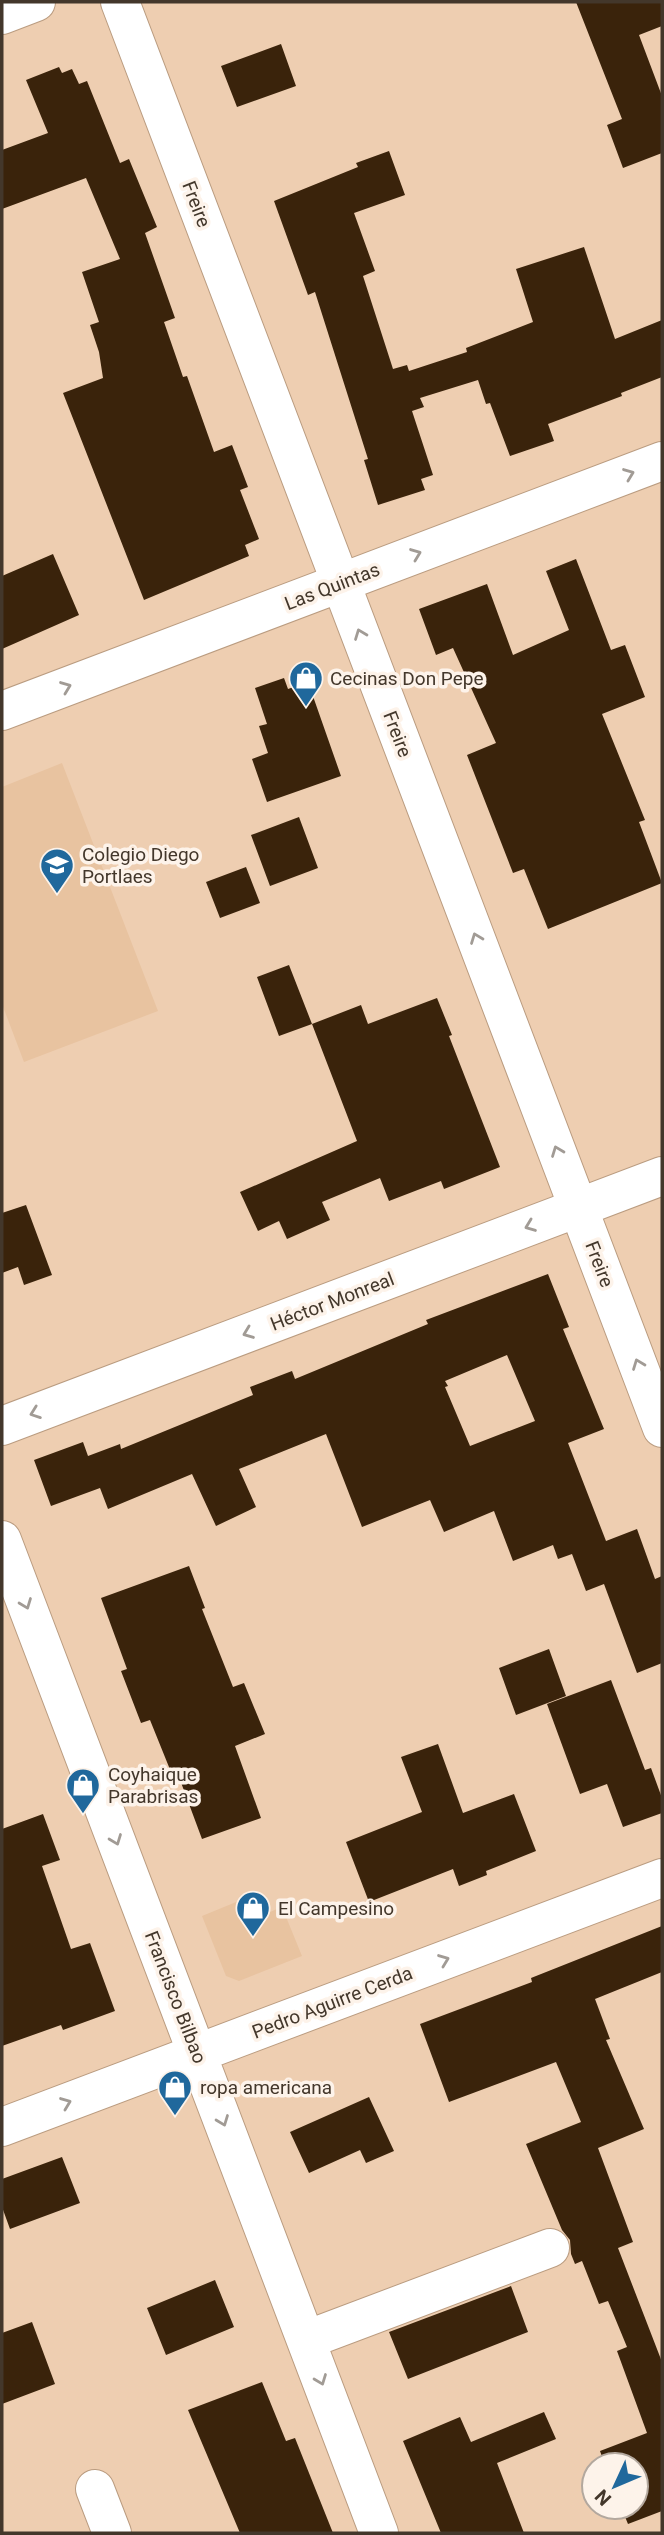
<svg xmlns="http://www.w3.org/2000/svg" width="664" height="2535" font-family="Roboto,sans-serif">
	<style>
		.built { fill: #e8c3a0 }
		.building { fill: #3a230b; fill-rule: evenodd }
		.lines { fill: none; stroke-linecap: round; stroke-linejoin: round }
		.minor-casing { stroke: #ba9c80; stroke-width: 40 }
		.minor { stroke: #fff; stroke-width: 38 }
		.oneway { stroke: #a19b95 }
		.labels { text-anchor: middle; stroke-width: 7; stroke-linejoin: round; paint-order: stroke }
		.street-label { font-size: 19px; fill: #43372b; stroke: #fdf3ea }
		.poi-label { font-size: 19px; fill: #43372b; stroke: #fdf3ea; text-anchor: start }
	</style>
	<rect width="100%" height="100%" fill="#eeceb1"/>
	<!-- built -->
	<path class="built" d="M 62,763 L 158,1011 L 24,1062 L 2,1004 L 2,787 Z
		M 241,1900 L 250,1920 L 282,1907 L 302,1956 L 239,1981 L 226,1976 L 202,1916 Z"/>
	<!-- building -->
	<path class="building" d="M 576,2 L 662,2 L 662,26 L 639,35 L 662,96 L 662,153 L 623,168 L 607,125 L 622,119 Z
		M 281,44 L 296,86 L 237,107 L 221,66 Z
		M 59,67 L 62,73 L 72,69 L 79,84 L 87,81 L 120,163 L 129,159 L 157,227 L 145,233 L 175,318 L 164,322 L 183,377 L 187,376 L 214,452 L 232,445 L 248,487 L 240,490 L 259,539 L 245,545 L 249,556 L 144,600 L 63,393 L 103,378 L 99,352 L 90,325 L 99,322 L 82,272 L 120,259 L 86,178 L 2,209 L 2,150 L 48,133 L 26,80 Z
		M 389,151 L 405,195 L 354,213 L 375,271 L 363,276 L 393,369 L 407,365 L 409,371 L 467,352 L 466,348 L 533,322 L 516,269 L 584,247 L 615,339 L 662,320 L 662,377 L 621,393 L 622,396 L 548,424 L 554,441 L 510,456 L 490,403 L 486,404 L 478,380 L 420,398 L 424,407 L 412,411 L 433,475 L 421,479 L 425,490 L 378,505 L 364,460 L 368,459 L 315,292 L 308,295 L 274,201 L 358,167 L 356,163 Z
		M 53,554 L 79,615 L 2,649 L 2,576 Z
		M 576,559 L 611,650 L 625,645 L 645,697 L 602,714 L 645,820 L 639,822 L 662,883 L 548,929 L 524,869 L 513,873 L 467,755 L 496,743 L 453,648 L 436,655 L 419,609 L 487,584 L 513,655 L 569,630 L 546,571 Z
		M 284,678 L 288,689 L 308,682 L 341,776 L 267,802 L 252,759 L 268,753 L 259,726 L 267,724 L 255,688 Z
		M 299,817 L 318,868 L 270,886 L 251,835 Z
		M 246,867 L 260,903 L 220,918 L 206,882 Z
		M 289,965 L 312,1024 L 279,1036 L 257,977 Z
		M 437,998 L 452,1035 L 449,1036 L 500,1167 L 444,1189 L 441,1181 L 389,1201 L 380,1178 L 322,1202 L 330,1220 L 287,1239 L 279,1221 L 258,1231 L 240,1192 L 357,1141 L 312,1024 L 361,1005 L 368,1024 Z
		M 26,1205 L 52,1275 L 24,1285 L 18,1267 L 2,1273 L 2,1213 Z
		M 548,1274 L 569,1327 L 563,1329 L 604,1429 L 568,1443 L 606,1541 L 637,1529 L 655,1579 L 662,1576 L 662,1663 L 637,1673 L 604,1584 L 586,1591 L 572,1554 L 558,1559 L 553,1545 L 513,1561 L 494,1511 L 444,1532 L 430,1500 L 362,1527 L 326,1434 L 239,1469 L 256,1507 L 216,1526 L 192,1474 L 108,1509 L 100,1488 L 51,1506 L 34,1460 L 83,1442 L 88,1456 L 120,1444 L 121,1449 L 253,1395 L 250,1387 L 292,1371 L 295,1379 L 428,1324 L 426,1320 ZM 507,1355 L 535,1421 L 470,1446 L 445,1387 L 448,1386 L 445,1381 Z
		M 189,1566 L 205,1608 L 202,1609 L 233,1687 L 244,1683 L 265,1734 L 235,1746 L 261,1818 L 202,1839 L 176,1769 L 171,1772 L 150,1720 L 141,1723 L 121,1671 L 127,1669 L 101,1598 Z
		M 549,1649 L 566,1696 L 516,1715 L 499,1668 Z
		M 611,1680 L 645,1770 L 651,1768 L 662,1798 L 662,1813 L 623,1827 L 607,1784 L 580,1794 L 547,1704 Z
		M 438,1744 L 463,1813 L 514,1794 L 536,1851 L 486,1871 L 487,1875 L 459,1886 L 453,1869 L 369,1902 L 346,1842 L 422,1812 L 401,1757 Z
		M 43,1814 L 60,1860 L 42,1866 L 71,1949 L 90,1943 L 115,2011 L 63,2030 L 61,2025 L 2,2046 L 2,1829 Z
		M 662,1926 L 662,1972 L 595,1999 L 610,2039 L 606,2040 L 644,2129 L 598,2148 L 633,2242 L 618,2248 L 662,2362 L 662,2511 L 628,2524 L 621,2507 L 636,2507 L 636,2465 L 605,2465 L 600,2451 L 647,2433 L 617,2351 L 627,2347 L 608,2301 L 599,2304 L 582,2261 L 575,2264 L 571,2254 L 570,2240 L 562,2230 L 526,2144 L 581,2122 L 556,2062 L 449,2102 L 420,2024 L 532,1982 L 531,1978 Z
		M 369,2097 L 394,2151 L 366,2163 L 360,2150 L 309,2173 L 290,2132 Z
		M 62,2157 L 80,2203 L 10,2229 L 2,2207 L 2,2179 Z
		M 215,2280 L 234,2327 L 166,2355 L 147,2308 Z
		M 511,2286 L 528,2332 L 408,2379 L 389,2332 Z
		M 32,2322 L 55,2384 L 2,2404 L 2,2333 Z
		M 262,2382 L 286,2441 L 295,2438 L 333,2533 L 240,2533 L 188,2410 Z
		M 544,2412 L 556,2439 L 497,2463 L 524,2533 L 441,2533 L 403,2441 L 460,2417 L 471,2442 Z"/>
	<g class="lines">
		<!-- minor casing -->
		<g class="minor-casing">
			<path id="minor" d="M 120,2 L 662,1428
				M 2,15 L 36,2
				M 2,711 L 662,461
				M 2,1426 L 662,1176
				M 2,1540 L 379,2533
				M 2,2127 L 662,1878
				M 306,2340 L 550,2248
				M 95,2489 L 112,2533"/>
		</g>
		<!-- minor -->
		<use href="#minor" class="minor"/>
	</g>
	<!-- one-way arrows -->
	<defs><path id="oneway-chevron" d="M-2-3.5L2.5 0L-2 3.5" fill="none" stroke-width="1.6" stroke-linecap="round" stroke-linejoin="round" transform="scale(1.75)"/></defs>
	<g class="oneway">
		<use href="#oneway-chevron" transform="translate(629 474) rotate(-21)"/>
		<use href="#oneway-chevron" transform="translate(416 554) rotate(-21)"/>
		<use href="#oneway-chevron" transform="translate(360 634) rotate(-111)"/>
		<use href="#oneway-chevron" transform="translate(66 687) rotate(-21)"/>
		<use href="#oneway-chevron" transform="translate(476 938) rotate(-111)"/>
		<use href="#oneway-chevron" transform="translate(557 1151) rotate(-111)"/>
		<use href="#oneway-chevron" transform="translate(530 1226) rotate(159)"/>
		<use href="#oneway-chevron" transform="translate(248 1333) rotate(159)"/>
		<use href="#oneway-chevron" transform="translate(638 1364) rotate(-111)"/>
		<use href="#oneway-chevron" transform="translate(35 1413) rotate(160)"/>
		<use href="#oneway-chevron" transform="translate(26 1604) rotate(69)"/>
		<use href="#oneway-chevron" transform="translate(116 1840) rotate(69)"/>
		<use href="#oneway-chevron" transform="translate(444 1960) rotate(-21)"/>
		<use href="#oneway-chevron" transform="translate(66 2103) rotate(-21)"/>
		<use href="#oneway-chevron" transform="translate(223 2121) rotate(69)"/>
		<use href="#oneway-chevron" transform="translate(321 2380) rotate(69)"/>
	</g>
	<!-- icons -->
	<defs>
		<g id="shop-pin" transform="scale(1.75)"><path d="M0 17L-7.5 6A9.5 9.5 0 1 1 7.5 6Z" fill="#20689c" stroke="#fdf3ea"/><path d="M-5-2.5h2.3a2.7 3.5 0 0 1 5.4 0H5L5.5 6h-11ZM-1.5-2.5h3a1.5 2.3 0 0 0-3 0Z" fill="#fff"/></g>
		<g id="school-pin" transform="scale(1.75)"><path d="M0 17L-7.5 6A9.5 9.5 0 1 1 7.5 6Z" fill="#20689c" stroke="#fdf3ea"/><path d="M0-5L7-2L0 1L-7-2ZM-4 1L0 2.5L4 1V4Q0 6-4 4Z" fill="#fff"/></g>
	</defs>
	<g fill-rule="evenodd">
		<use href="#shop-pin" x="306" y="678"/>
		<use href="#school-pin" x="57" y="865"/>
		<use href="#shop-pin" x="83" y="1785"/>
		<use href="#shop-pin" x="253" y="1908"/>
		<use href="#shop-pin" x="175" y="2087"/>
	</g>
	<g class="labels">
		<!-- street labels -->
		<g class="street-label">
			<text transform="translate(197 204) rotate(69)" y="7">Freire</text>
			<text transform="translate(332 586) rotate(-21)" y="7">Las Quintas</text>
			<text transform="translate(398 734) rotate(69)" y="7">Freire</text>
			<text transform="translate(600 1264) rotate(69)" y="7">Freire</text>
			<text transform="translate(332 1301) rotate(-21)" y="7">Héctor Monreal</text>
			<text transform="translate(176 1997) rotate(69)" y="7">Francisco Bilbao</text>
			<text transform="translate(332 2002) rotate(-21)" y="7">Pedro Aguirre Cerda</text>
		</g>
		<!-- poi labels -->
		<g class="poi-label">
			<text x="330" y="685">Cecinas Don Pepe</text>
			<text x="82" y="861">Colegio Diego<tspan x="82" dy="22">Portlaes</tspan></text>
			<text x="108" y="1781">Coyhaique<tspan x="108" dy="22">Parabrisas</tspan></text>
			<text x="278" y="1915">El Campesino</text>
			<text x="200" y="2094">ropa americana</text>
		</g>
	</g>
	<!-- border -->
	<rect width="664" height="2535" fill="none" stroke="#43372b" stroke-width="7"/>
	<!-- north arrow -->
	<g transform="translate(615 2486) rotate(226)"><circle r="33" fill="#fdf3ea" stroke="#b3a89e" stroke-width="2"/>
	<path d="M0-5L12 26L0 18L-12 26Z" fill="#20689c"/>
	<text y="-10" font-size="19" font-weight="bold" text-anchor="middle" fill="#43372b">N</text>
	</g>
</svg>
